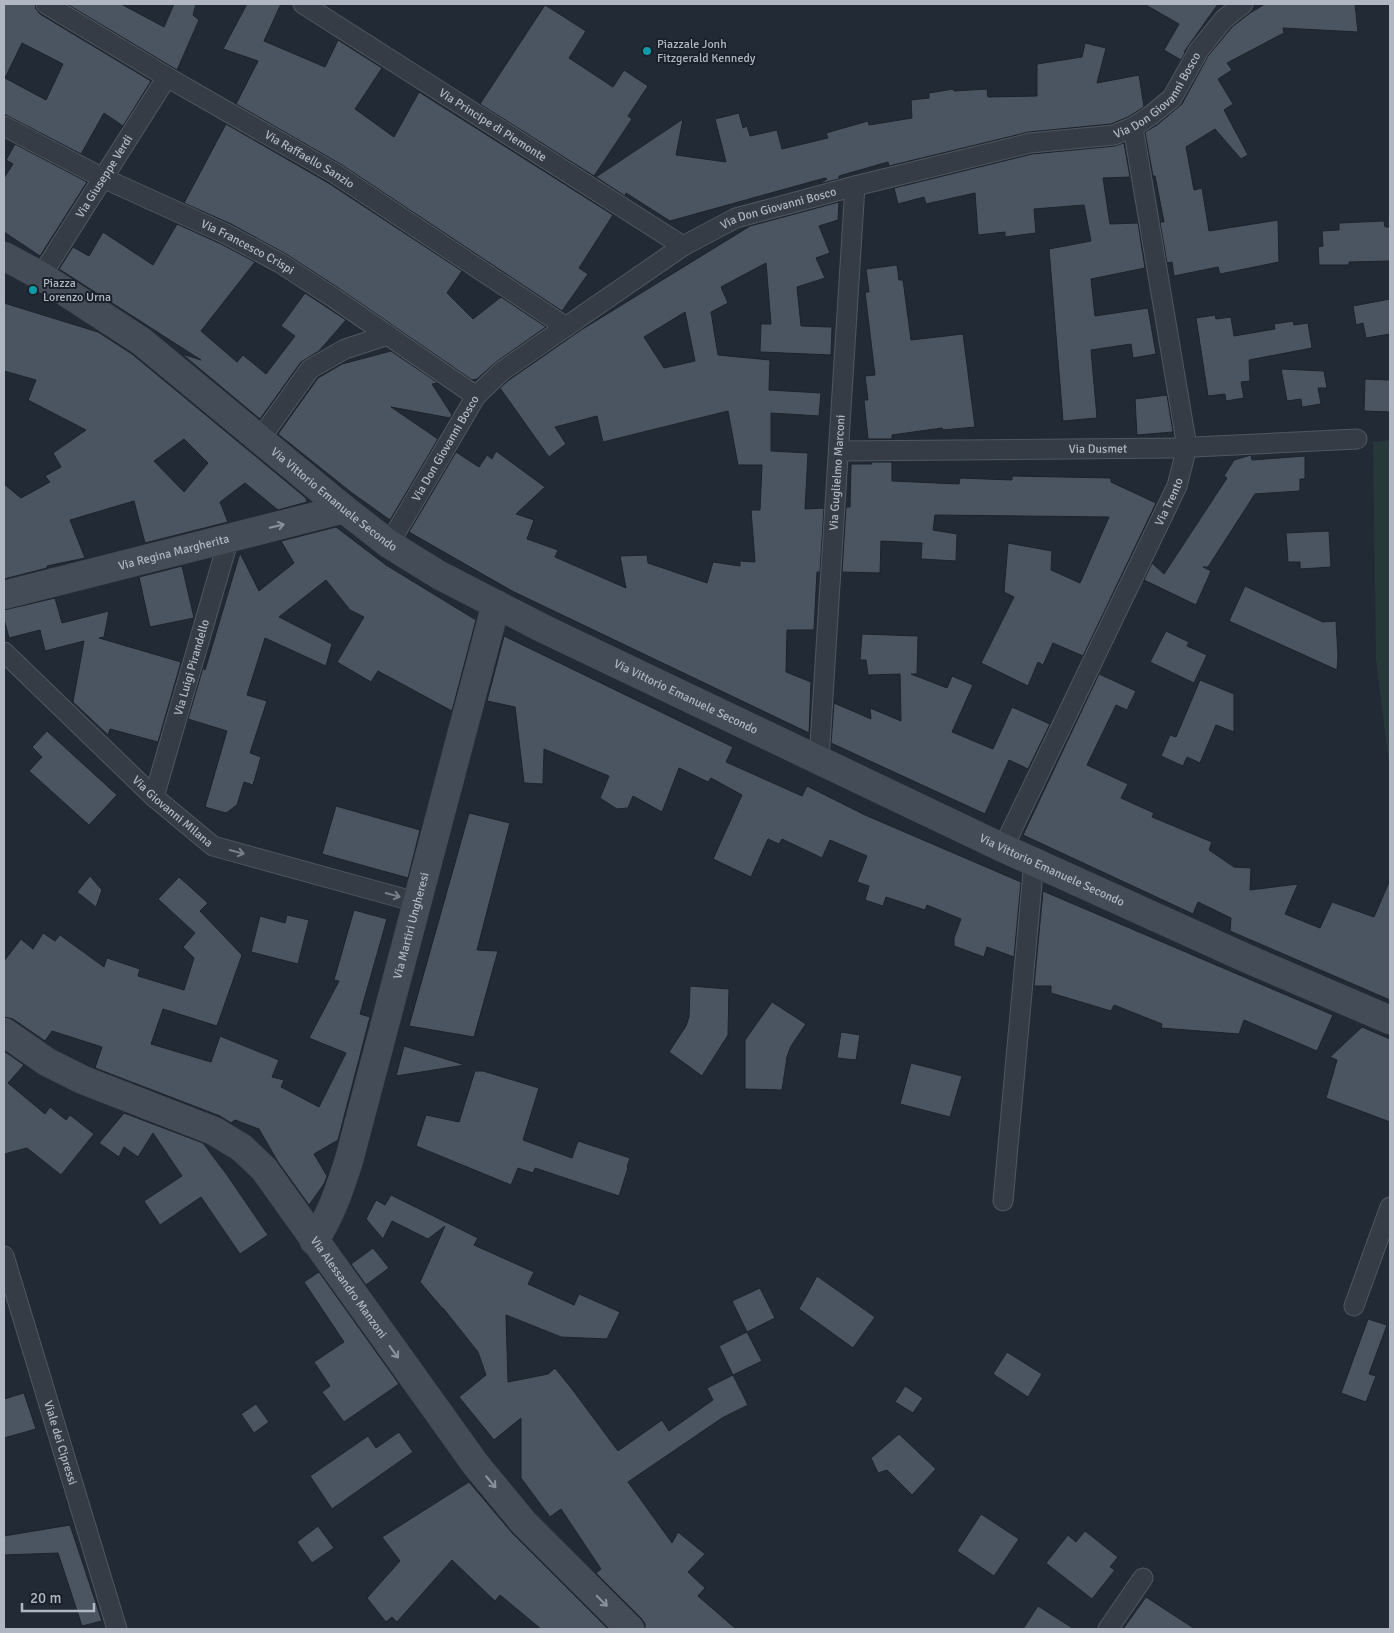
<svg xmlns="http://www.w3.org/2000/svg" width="1394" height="1633" font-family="Signika,sans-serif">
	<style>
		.green { fill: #273838 }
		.building { fill: #4a5561; stroke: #1d232c; fill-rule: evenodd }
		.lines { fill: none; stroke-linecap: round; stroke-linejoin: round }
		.street-casing { stroke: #505760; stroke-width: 21 }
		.secondary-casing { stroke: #3f454f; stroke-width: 29 }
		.street { stroke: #353c46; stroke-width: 19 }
		.secondary { stroke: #444c58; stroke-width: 28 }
		.oneway { stroke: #8a929d }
		.oneway2 { stroke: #79808a }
		.culture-dot { fill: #0f9aa8; stroke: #1b212a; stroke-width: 2 }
		.labels { text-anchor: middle; stroke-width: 4; stroke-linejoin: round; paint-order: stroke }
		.poi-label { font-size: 12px; fill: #b0b7c2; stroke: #1b212a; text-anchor: start }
		.street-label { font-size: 12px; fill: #b0b7c2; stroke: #1b212a }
	</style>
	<rect width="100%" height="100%" fill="#222a35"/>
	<!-- green -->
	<path class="green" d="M 1390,440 L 1390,772 L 1376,659 L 1373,442 Z"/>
	<!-- building -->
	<path class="building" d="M 4,4 L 35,4 L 36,9 L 40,14 L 151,81 L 123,126 L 104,113 L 81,154 L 4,114 ZM 22,43 L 63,64 L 46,100 L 5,78 Z
		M 67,4 L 121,4 L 164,27 L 174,4 L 196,4 L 193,15 L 199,20 L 177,70 Z
		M 247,4 L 281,4 L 264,41 L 325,67 L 338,40 L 382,68 L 355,109 L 394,137 L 419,92 L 613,215 L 579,268 L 588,274 L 562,311 L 342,165 L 236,104 L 258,61 L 223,49 Z
		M 1144,4 L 1218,4 L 1184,52 L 1186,51 L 1181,60 L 1164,50 L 1179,24 Z
		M 1265,4 L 1355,4 L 1358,32 L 1283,28 L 1284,33 L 1227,63 L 1232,70 L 1218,79 L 1233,104 L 1224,110 L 1248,155 L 1241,159 L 1215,129 L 1186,147 L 1194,190 L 1202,188 L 1209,231 L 1278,220 L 1279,262 L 1220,274 L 1218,267 L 1174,276 L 1172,262 L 1167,263 L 1160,222 L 1164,222 L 1155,176 L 1153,176 L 1145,132 L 1157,125 L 1182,104 L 1208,56 L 1232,27 L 1250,13 Z
		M 545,5 L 586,31 L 569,58 L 613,87 L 624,70 L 648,86 L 628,116 L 632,119 L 594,176 L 480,104 Z
		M 1085,43 L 1106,48 L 1097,83 L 1139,75 L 1144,107 L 1128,117 L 1111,124 L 1029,132 L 889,166 L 888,162 L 839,176 L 839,179 L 819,184 L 827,179 L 825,178 L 670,221 L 626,193 L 625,196 L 596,177 L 683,119 L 676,155 L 726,162 L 715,119 L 739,113 L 743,128 L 747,126 L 750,136 L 777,130 L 782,149 L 828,138 L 826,133 L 868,121 L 869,125 L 912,118 L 911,100 L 929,98 L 929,93 L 954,89 L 954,91 L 987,89 L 988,97 L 1037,96 L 1037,64 L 1082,57 Z
		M 226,124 L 330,184 L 462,271 L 447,293 L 473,319 L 501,297 L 546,327 L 496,362 L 477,379 L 472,380 L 340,289 L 286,254 L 231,224 L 184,203 Z
		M 1124,143 L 1130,177 L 1103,178 L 1110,224 L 1138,223 L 1145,268 L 1091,279 L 1095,316 L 1148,308 L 1156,354 L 1133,358 L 1131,344 L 1091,350 L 1097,418 L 1063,421 L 1049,249 L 1091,241 L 1084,205 L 1034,209 L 1036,233 L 1005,237 L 1005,232 L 978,235 L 975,193 L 926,204 L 924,197 L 898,204 L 894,188 L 1032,154 L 1115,146 Z
		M 15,144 L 87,182 L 40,256 L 4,232 L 4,178 L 13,164 L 6,160 Z
		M 839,202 L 838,220 L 819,226 L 830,253 L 816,258 L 825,278 L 797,287 L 801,326 L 832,327 L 831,355 L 760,352 L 761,324 L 771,324 L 766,263 L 721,287 L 728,303 L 711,312 L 718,355 L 770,360 L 769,390 L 821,393 L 819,416 L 771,413 L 771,451 L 808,453 L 805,509 L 824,508 L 820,572 L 817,572 L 814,630 L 787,630 L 786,672 L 811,682 L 809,733 L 512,591 L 409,532 L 456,452 L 479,467 L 487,455 L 492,459 L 496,451 L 545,487 L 516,514 L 534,520 L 527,539 L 558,550 L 555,557 L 626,588 L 620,556 L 647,555 L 648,563 L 707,583 L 713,562 L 740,566 L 740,561 L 755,562 L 751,510 L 760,510 L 762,465 L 738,465 L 728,411 L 603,442 L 597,416 L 555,427 L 566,444 L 549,457 L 500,388 L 509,380 L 581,330 L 750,226 ZM 685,312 L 695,361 L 664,368 L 644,337 Z
		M 1384,221 L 1385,227 L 1390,227 L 1390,261 L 1349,262 L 1349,265 L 1319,265 L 1318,247 L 1323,246 L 1322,231 L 1339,230 L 1339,223 Z
		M 177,224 L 221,244 L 255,262 L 201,331 L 237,362 L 243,355 L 266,374 L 295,336 L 281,326 L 305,293 L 346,320 L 319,351 L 301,362 L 260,419 L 182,354 L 201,360 L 59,269 L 73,247 L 89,256 L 103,232 L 153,265 Z
		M 897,265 L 899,280 L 903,280 L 911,340 L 963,334 L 975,427 L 943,430 L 942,428 L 892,435 L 892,439 L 868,439 L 864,400 L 868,400 L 865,376 L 875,375 L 865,292 L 869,292 L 866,269 Z
		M 1390,299 L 1390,334 L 1366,338 L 1363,323 L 1356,325 L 1353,306 Z
		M 4,303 L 98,332 L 132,354 L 306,498 L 307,502 L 278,510 L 245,483 L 220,502 L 228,522 L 145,543 L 134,501 L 70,520 L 85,558 L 47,566 L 47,568 L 4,579 L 4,484 L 21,498 L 50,482 L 45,476 L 61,467 L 53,453 L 86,430 L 28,400 L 36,380 L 4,371 ZM 184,439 L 208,463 L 184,492 L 154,461 Z
		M 1215,315 L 1216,319 L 1231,317 L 1234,336 L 1275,329 L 1274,324 L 1293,321 L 1294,325 L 1308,323 L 1312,348 L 1249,360 L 1250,381 L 1241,382 L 1244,398 L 1226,401 L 1225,394 L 1208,396 L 1196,318 Z
		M 391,351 L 438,383 L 432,384 L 452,415 L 450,418 L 391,407 L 438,439 L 390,520 L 352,493 L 278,434 L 318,378 L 342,364 Z
		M 1281,369 L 1324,371 L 1327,388 L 1318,388 L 1321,404 L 1302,407 L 1301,399 L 1287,401 Z
		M 1365,379 L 1390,380 L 1390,412 L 1364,411 Z
		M 1167,395 L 1173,432 L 1137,435 L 1135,399 Z
		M 1251,455 L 1252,460 L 1305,456 L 1305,479 L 1300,479 L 1300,491 L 1255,494 L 1208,567 L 1203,567 L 1211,571 L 1196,605 L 1144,580 L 1152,563 L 1164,574 L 1227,478 L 1224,476 L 1234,460 Z
		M 871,462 L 892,462 L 892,481 L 959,484 L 960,478 L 1012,480 L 1012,476 L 1111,478 L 1111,482 L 1156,503 L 1083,656 L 1053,643 L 1043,665 L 1038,662 L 1028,686 L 981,663 L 1014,597 L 1004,592 L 1008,543 L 1052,551 L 1051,570 L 1080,583 L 1109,517 L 935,515 L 933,530 L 957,534 L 956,561 L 921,559 L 922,543 L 881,541 L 880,573 L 842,572 L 846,507 L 850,507 L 851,464 L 872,464 Z
		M 336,527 L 386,565 L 476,620 L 452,711 L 378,671 L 371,682 L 337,662 L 364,617 L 350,610 L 326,580 L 279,617 L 332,644 L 326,666 L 265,638 L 247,695 L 267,701 L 250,753 L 261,757 L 253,785 L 244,782 L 237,805 L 226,813 L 205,807 L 227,731 L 188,719 L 203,668 L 205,670 L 240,553 L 259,591 L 294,563 L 281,541 Z
		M 1329,531 L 1331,567 L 1300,569 L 1300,562 L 1288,562 L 1286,533 Z
		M 182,566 L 194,618 L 150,627 L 139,577 Z
		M 1245,586 L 1323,622 L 1336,621 L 1338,656 L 1337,670 L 1229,621 Z
		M 55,598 L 62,623 L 109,611 L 104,637 L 99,638 L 181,662 L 158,742 L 110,729 L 108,735 L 73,702 L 84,641 L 45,651 L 40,630 L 9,638 L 4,619 L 4,610 Z
		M 1166,631 L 1189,642 L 1187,646 L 1207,655 L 1194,683 L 1150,662 Z
		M 862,634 L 918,636 L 917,674 L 911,674 L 947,688 L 952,676 L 973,685 L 952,732 L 993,749 L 1012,707 L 1050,724 L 1028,769 L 1009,760 L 985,814 L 831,743 L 834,703 L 871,719 L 870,708 L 901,721 L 900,674 L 868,675 L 866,660 L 860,660 Z
		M 504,636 L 733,747 L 726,762 L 802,796 L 807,786 L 865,815 L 1021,882 L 1014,957 L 987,947 L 984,957 L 954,946 L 954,938 L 961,919 L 927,905 L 925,910 L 886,897 L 883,906 L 865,900 L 869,886 L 857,882 L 867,856 L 830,840 L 822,858 L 782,839 L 779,844 L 768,839 L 751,877 L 713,859 L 742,795 L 711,778 L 708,782 L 679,768 L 662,812 L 633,796 L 628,808 L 617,809 L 600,798 L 609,776 L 544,749 L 543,784 L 524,783 L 515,707 L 487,701 Z
		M 1099,674 L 1136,691 L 1127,710 L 1116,705 L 1087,765 L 1128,784 L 1121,798 L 1154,813 L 1152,817 L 1212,842 L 1209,850 L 1234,867 L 1251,868 L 1250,890 L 1298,884 L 1285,914 L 1320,928 L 1332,902 L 1374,917 L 1390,880 L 1390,1000 L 1230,931 L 1231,918 L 1198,902 L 1193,914 L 1023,835 Z
		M 1200,680 L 1234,694 L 1234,732 L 1216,725 L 1200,763 L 1187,757 L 1183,766 L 1161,756 L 1170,735 L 1176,737 Z
		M 47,731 L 117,795 L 89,825 L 29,771 L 42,757 L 32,747 Z
		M 336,806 L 420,830 L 408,878 L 322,854 Z
		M 469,813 L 510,823 L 477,950 L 498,951 L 474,1037 L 409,1026 Z
		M 90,876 L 102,890 L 96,907 L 77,892 Z
		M 179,877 L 208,903 L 200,911 L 242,955 L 217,1026 L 163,1009 L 151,1044 L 211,1062 L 220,1036 L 279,1060 L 272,1077 L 284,1080 L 281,1087 L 319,1107 L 346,1053 L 309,1038 L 339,981 L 334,980 L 354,910 L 387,919 L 360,1014 L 370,1017 L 339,1136 L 338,1140 L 314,1154 L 327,1176 L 324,1184 L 309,1205 L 278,1162 L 259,1129 L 235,1120 L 231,1123 L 220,1116 L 95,1068 L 102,1047 L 52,1031 L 45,1041 L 13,1019 L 4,1017 L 4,961 L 21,939 L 33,949 L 43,933 L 55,941 L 60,935 L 104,967 L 107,958 L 140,969 L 138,976 L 184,990 L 194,958 L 183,947 L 195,933 L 158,899 Z
		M 1043,891 L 1333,1015 L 1317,1051 L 1244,1020 L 1239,1034 L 1161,1028 L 1162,1024 L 1114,1005 L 1111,1011 L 1051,993 L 1051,986 L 1034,986 Z
		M 287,915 L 309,920 L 298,964 L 251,952 L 260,916 L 285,923 Z
		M 690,986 L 729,989 L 728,1035 L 702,1076 L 669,1052 L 686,1026 L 689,1017 Z
		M 772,1002 L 806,1024 L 791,1046 L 787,1057 L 782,1090 L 745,1089 L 745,1040 Z
		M 1362,1027 L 1390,1039 L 1390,1122 L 1326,1098 L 1337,1060 L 1330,1057 Z
		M 841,1032 L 860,1035 L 856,1060 L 837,1058 Z
		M 404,1046 L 465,1065 L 396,1076 Z
		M 4,1051 L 24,1065 L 8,1083 L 45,1114 L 50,1107 L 66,1120 L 70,1115 L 94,1134 L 61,1175 L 27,1148 L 4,1154 Z
		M 911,1063 L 962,1076 L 950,1117 L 900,1104 Z
		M 475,1071 L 483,1071 L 539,1088 L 523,1140 L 572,1158 L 578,1141 L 630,1158 L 627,1167 L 628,1168 L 619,1196 L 535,1168 L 533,1173 L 518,1168 L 511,1185 L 416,1146 L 426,1115 L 459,1122 Z
		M 124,1113 L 203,1143 L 227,1175 L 268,1235 L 240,1254 L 201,1197 L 160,1225 L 144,1201 L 182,1176 L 153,1133 L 138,1157 L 124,1147 L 119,1157 L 99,1143 Z
		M 391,1195 L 478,1238 L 474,1245 L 534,1272 L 528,1284 L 574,1305 L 579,1294 L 620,1312 L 607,1339 L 561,1337 L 506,1315 L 508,1382 L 548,1374 L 555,1368 L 572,1389 L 618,1451 L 662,1420 L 669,1431 L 713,1400 L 707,1388 L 733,1375 L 748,1405 L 722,1418 L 628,1482 L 672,1543 L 678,1532 L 705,1554 L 688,1572 L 705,1588 L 698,1596 L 736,1629 L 645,1629 L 645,1624 L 641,1618 L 596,1573 L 601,1569 L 561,1509 L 550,1517 L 521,1478 L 521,1418 L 494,1440 L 459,1397 L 486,1375 L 478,1352 L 443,1308 L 443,1309 L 420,1282 L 445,1226 L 428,1239 L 392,1221 L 383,1239 L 366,1219 L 376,1200 L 385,1205 Z
		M 373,1248 L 389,1268 L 366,1285 L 351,1264 Z
		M 319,1272 L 399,1384 L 344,1422 L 322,1392 L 330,1386 L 314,1362 L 344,1342 L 304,1282 Z
		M 817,1276 L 875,1317 L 853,1348 L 799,1309 Z
		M 760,1288 L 775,1318 L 747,1332 L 732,1301 Z
		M 1368,1319 L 1387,1325 L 1369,1374 L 1376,1376 L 1366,1402 L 1341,1393 Z
		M 747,1332 L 762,1361 L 733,1375 L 719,1346 Z
		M 1007,1352 L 1042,1374 L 1028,1397 L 993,1374 Z
		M 905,1386 L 923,1398 L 913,1413 L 895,1402 Z
		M 24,1393 L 36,1429 L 4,1438 L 4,1399 Z
		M 256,1404 L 269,1422 L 254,1433 L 241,1414 Z
		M 399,1432 L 413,1452 L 332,1509 L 310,1476 L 368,1436 L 376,1448 Z
		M 899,1434 L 936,1469 L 912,1495 L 887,1470 L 878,1473 L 871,1458 Z
		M 469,1482 L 513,1534 L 608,1629 L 541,1629 L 500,1595 L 495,1601 L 452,1560 L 397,1622 L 392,1617 L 386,1622 L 367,1598 L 400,1561 L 382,1537 Z
		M 981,1514 L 1019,1539 L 994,1576 L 957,1551 Z
		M 70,1525 L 102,1621 L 82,1626 L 58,1553 L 4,1555 L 4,1536 Z
		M 318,1526 L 334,1548 L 312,1563 L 297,1542 Z
		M 1085,1531 L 1118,1557 L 1110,1567 L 1115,1570 L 1092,1599 L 1046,1563 L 1068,1535 L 1076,1542 Z
		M 1146,1597 L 1195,1629 L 1123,1629 Z
		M 1038,1606 L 1074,1629 L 1023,1629 Z"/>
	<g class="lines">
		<!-- street casing -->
		<g class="street-casing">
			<g id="street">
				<path id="s1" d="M 46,4 L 167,77 L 336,174 L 566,327"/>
				<path id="s2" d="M 303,4 L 683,246"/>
				<path id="s3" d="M 4,126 L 103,178 L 226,234 L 280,263 L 334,298 L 476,396"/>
				<path id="s4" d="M 41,276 L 167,77"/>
				<path d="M 260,439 L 310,369 L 345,349 L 388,335"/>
				<path id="s5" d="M 839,451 L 1173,448 L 1357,439"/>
				<path id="s6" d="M 389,544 L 476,396 L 502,371 L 683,246 L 736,218 L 855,186 L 1030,143 L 1114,135 L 1133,127 L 1150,116 L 1172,98 L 1199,50 L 1224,19 L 1243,4"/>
				<path id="s7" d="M 4,652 L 154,797 L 213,846 L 416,902"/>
				<path id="s8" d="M 819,760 L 855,186"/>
				<path id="s9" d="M 154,797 L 229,538"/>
				<path id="s10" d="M 1003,848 L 1177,486 L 1187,447 L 1133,127"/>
				<path d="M 1003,1201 L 1034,861"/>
				<path id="s11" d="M 4,1256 L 117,1629"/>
				<path d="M 1354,1306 L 1390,1207"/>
				<path d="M 1108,1629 L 1143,1578"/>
			</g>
		</g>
		<!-- secondary casing -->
		<g class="secondary-casing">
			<g id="secondary">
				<path id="s12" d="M 4,256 L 41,276 L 141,341 L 344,509 L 389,544 L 439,575 L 544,629 L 1003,848 L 1248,959 L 1390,1020"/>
				<path id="s13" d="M 4,595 L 344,509"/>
				<path id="s14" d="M 4,1032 L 47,1062 L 83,1080 L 214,1131 L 242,1148 L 264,1169 L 476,1465 L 524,1523 L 630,1629"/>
				<path id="s15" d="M 314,1241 C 331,1216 340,1188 349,1160 L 496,604"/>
			</g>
		</g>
		<!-- street -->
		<use href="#street" class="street"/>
		<!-- secondary -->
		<use href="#secondary" class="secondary"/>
	</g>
	<!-- one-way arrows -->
	<defs><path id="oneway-shaft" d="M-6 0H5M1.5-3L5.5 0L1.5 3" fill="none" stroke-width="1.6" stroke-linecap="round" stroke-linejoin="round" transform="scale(1.25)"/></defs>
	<g class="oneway">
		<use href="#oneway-shaft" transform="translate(277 526) rotate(-14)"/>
		<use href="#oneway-shaft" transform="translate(394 1352) rotate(54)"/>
		<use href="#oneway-shaft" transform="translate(491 1482) rotate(50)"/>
		<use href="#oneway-shaft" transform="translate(602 1601) rotate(45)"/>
	</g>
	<g class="oneway2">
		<use href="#oneway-shaft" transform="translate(237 852) rotate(15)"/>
		<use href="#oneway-shaft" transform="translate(393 895) rotate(15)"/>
	</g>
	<!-- markers -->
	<g class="culture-dot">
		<circle cx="647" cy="51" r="5"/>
		<circle cx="33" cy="290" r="5"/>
	</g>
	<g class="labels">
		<!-- poi labels -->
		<g class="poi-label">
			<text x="657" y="48">Piazzale Jonh<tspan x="657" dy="14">Fitzgerald Kennedy</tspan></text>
			<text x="43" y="287">Piazza<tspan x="43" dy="14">Lorenzo Urna</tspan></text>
		</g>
		<!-- street labels -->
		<g class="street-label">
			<text dy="4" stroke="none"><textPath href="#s6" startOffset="936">Via Don Giovanni Bosco</textPath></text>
			<text dy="4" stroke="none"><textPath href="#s2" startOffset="225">Via Principe di Piemonte</textPath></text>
			<text dy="4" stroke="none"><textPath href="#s1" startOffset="306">Via Raffaello Sanzio</textPath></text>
			<text dy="4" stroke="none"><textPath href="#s4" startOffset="118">Via Giuseppe Verdi</textPath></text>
			<text dy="4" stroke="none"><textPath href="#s6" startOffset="531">Via Don Giovanni Bosco</textPath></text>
			<text dy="4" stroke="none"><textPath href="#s3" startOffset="272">Via Francesco Crispi</textPath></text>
			<text dy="4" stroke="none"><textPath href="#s6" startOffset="111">Via Don Giovanni Bosco</textPath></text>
			<text dy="4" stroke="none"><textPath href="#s5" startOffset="259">Via Dusmet</textPath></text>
			<text dy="4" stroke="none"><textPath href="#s8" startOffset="288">Via Guglielmo Marconi</textPath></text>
			<text dy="4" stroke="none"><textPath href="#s12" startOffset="411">Via Vittorio Emanuele Secondo</textPath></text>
			<text dy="4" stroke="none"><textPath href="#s10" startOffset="384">Via Trento</textPath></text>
			<text dy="4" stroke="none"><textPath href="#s13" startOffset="175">Via Regina Margherita</textPath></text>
			<text dy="4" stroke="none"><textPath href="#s9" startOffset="135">Via Luigi Pirandello</textPath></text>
			<text dy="4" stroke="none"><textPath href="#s12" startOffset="816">Via Vittorio Emanuele Secondo</textPath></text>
			<text dy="4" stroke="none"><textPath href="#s7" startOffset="232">Via Giovanni Milana</textPath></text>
			<text dy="4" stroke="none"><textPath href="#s12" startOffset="1221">Via Vittorio Emanuele Secondo</textPath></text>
			<text dy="4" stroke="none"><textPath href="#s15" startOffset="331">Via Martiri Ungheresi</textPath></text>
			<text dy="4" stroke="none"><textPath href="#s14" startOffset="442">Via Alessandro Manzoni</textPath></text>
			<text dy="4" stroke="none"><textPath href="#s11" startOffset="195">Viale dei Cipressi</textPath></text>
		</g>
	</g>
	<!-- border -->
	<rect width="1394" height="1633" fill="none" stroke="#b0b7c2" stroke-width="10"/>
	<!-- scale -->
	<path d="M22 1603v8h72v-8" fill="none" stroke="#b0b7c2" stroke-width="2.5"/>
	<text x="30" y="1603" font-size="15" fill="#b0b7c2" stroke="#1b212a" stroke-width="4" paint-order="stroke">20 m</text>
</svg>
